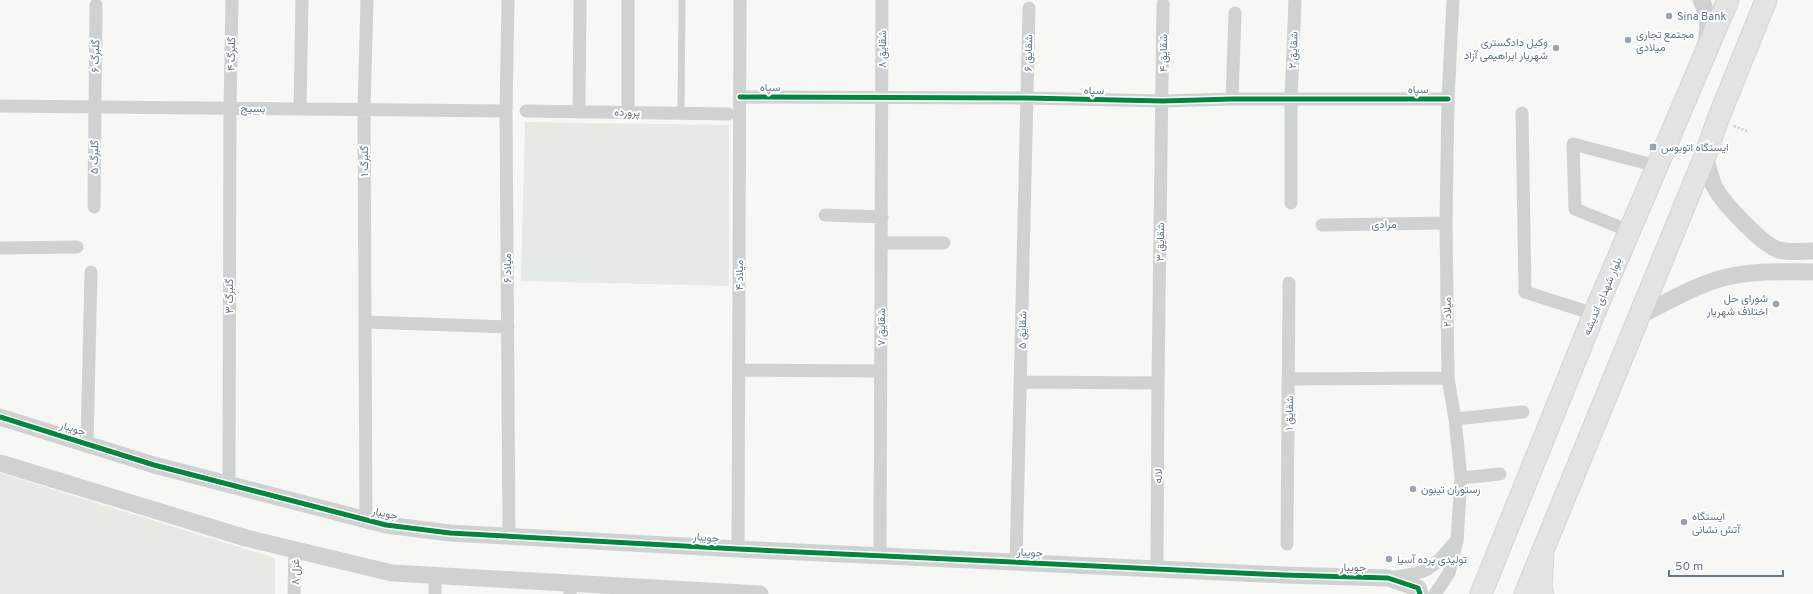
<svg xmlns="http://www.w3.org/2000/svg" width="1813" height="594" font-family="Overpass,Vazirmatn,sans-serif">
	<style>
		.green { fill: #e6eae4 }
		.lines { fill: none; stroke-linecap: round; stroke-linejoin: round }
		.secondary-casing { stroke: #d3d5d5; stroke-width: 21 }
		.primary-casing { stroke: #d2d4d5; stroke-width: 23 }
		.path { stroke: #cccecf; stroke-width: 2.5; stroke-dasharray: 2 2; stroke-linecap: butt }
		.service { stroke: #d0d2d2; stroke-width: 7 }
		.minor { stroke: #d0d2d2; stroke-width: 13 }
		.tertiary { stroke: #d0d2d2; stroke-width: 17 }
		.secondary { stroke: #e3e3e3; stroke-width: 19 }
		.primary { stroke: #e3e3e3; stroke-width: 21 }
		.cycleway-casing { stroke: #fff; stroke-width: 8 }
		.cycleway { stroke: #00873e; stroke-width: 5 }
		.poi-dot { fill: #98a4ae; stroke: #fff; stroke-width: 1.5 }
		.labels { text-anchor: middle; stroke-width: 4; stroke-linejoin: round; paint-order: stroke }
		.poi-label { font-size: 11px; fill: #657888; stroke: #fff; text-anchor: start }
		.street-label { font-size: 11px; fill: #657888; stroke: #fff }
	</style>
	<rect width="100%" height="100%" fill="#f7f7f6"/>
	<!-- green -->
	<path class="green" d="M 525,122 L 729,125 L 729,286 L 521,281 Z
		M 0,473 L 275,558 L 275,594 L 0,594 Z"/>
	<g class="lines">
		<!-- secondary casing -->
		<g class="secondary-casing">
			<path id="secondary" d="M 1544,594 L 1542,588 L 1544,554"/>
		</g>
		<!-- primary casing -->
		<g class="primary-casing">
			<path id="primary" d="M 1481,594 L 1594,314 L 1728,0
				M 1525,594 L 1705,156 L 1718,119 L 1766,0"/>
		</g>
		<!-- path -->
		<path class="path" d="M 1734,126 L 1747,131"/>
		<!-- service -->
		<path class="service" d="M 681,113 L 682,0"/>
		<!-- minor -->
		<path class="minor" d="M 508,0 L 506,111 L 509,536
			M 628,0 L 628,112
			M 740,97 L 1027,98 L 1163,101 L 1232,99 L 1448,99
			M 1232,99 L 1235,13
			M 0,106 L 506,111
			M 300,109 L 302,0
			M 526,111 L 728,114
			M 579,112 L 580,0
			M 1522,113 L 1525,292 L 1594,314
			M 1291,203 L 1291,99 L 1295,0
			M 94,207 L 96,5
			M 825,215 L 882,217
			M 1322,225 L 1446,223
			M 1629,231 L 1575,209 L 1573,144 L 1657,166
			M 882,243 L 944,243
			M 0,248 L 77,247
			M 365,322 L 508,327
			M 739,370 L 881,371
			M 1289,379 L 1448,378
			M 1021,382 L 1158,383
			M 1455,419 L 1523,412
			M 87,443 L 91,272
			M 1461,478 L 1500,474
			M 229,484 L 230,108 L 232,0
			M 366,519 L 364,109 L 367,0
			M 1287,544 L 1289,283
			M 738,549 L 740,0
			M 880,556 L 882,0
			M 1016,562 L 1029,8
			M 1157,568 L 1158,383 L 1163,4
			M 1390,578 C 1428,572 1430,572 1455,542
			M 294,594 L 295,550
			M 435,594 L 435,576
			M 570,594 L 570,584
			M 1435,594 L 1449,573 L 1457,541 L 1461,478 L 1455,419 L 1448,378 L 1446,223 L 1448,99 L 1453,0"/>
		<!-- tertiary -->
		<path class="tertiary" d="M 1701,0 C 1708,13 1709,30 1706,44
			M 1705,156 C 1708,166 1710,176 1714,186 C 1722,202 1762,245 1779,250 C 1790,253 1802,251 1813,251
			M 1641,315 C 1668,302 1697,284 1727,277 C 1755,270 1785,272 1813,272
			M 0,417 L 154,465 L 386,525 L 450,533 L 738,549 L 1284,575 L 1388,578 L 1418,588 L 1420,594
			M 0,463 L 246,538 L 392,573 L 760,594"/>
		<!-- secondary -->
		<use href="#secondary" class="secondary"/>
		<!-- primary -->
		<use href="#primary" class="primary"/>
		<!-- cycleway casing -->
		<g class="cycleway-casing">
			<path id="cycleway" d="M 740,97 L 1027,98 L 1163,101 L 1232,99 L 1448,99
				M 0,417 L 154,465 L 386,525 L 450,533 L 738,549 L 1284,575 L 1388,578 L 1418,588 L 1420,594"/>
		</g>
		<!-- cycleway -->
		<use href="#cycleway" class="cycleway"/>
	</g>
	<!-- markers -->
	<g class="poi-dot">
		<circle cx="1669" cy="16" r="4"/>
		<circle cx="1628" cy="40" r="4"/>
		<circle cx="1556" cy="48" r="4"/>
		<rect x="1649" y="143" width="8" height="8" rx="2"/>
		<circle cx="1776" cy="304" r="4"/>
		<circle cx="1413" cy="489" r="4"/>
		<circle cx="1684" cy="522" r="4"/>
		<circle cx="1389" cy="559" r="4"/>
	</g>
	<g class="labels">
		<!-- poi labels -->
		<g class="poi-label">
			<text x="1677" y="20">Sina Bank</text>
			<text x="1636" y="38">مجتمع تجاری<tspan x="1636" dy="13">میلادی</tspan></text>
			<text x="1548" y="46" text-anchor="end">وکیل دادگستری<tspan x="1548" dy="13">شهریار ابراهیمی آزاد</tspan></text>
			<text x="1661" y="151">ایستگاه اتوبوس</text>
			<text x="1768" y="302" text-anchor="end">شورای حل<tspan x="1768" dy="13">اختلاف شهریار</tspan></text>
			<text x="1421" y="493">رستوران تیبون</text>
			<text x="1692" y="520">ایستگاه<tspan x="1692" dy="13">آتش نشانی</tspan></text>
			<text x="1397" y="563">تولیدی پرده آسیا</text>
		</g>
		<!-- street labels -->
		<g class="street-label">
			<text transform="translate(882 49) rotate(-90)" y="4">شقایق ۸</text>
			<text transform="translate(1293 50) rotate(-88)" y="4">شقایق ۲</text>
			<text transform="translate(1028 53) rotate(-89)" y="4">شقایق ۶</text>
			<text transform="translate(1163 53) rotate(-90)" y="4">شقایق ۴</text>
			<text transform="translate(231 54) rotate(-89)" y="4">گلبرگ ۴</text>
			<text transform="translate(95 56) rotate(-89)" y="4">گلبرگ ۶</text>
			<text x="770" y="91">سپاه</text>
			<text x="1418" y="93">سپاه</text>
			<text transform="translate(1094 90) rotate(1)" y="4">سپاه</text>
			<text transform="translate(253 108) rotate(1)" y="4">بسیج</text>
			<text transform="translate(627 112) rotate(1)" y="4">پرورده</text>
			<text transform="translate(94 157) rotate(-89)" y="4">گلبرگ ۵</text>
			<text transform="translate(364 161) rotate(-90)" y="4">گلبرگ ۱</text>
			<text transform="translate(1384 224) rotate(-1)" y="4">مرادی</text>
			<text transform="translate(1160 242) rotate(-89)" y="4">شقایق ۳</text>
			<text transform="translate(507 268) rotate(-90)" y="4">میلاد ۶</text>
			<text transform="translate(739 275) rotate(-90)" y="4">میلاد ۴</text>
			<text transform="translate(229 296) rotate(-90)" y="4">گلبرگ ۳</text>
			<text transform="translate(1602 296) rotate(-67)" y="4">بلوار شهدای اندیشه</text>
			<text transform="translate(1447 312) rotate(-91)" y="4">میلاد ۲</text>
			<text transform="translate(881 327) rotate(-90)" y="4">شقایق ۷</text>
			<text transform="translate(1022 330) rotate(-89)" y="4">شقایق ۵</text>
			<text transform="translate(1289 413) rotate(-89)" y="4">شقایق ۱</text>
			<text transform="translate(73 428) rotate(17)" y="4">جویبار</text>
			<text transform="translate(1158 476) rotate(-90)" y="4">لاله</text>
			<text transform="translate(385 513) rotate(12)" y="4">جویبار</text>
			<text transform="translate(706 537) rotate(4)" y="4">جویبار</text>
			<text transform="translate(1030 552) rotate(3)" y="4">جویبار</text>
			<text transform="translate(1353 567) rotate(1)" y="4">جویبار</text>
			<text transform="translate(295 572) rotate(-90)" y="4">غزل ۸</text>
		</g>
	</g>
	<!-- scale -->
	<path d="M1669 570v6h114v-6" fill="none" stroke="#657888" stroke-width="2"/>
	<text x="1675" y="570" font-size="12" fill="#657888" stroke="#ffffff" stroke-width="3" paint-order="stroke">50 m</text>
</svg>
